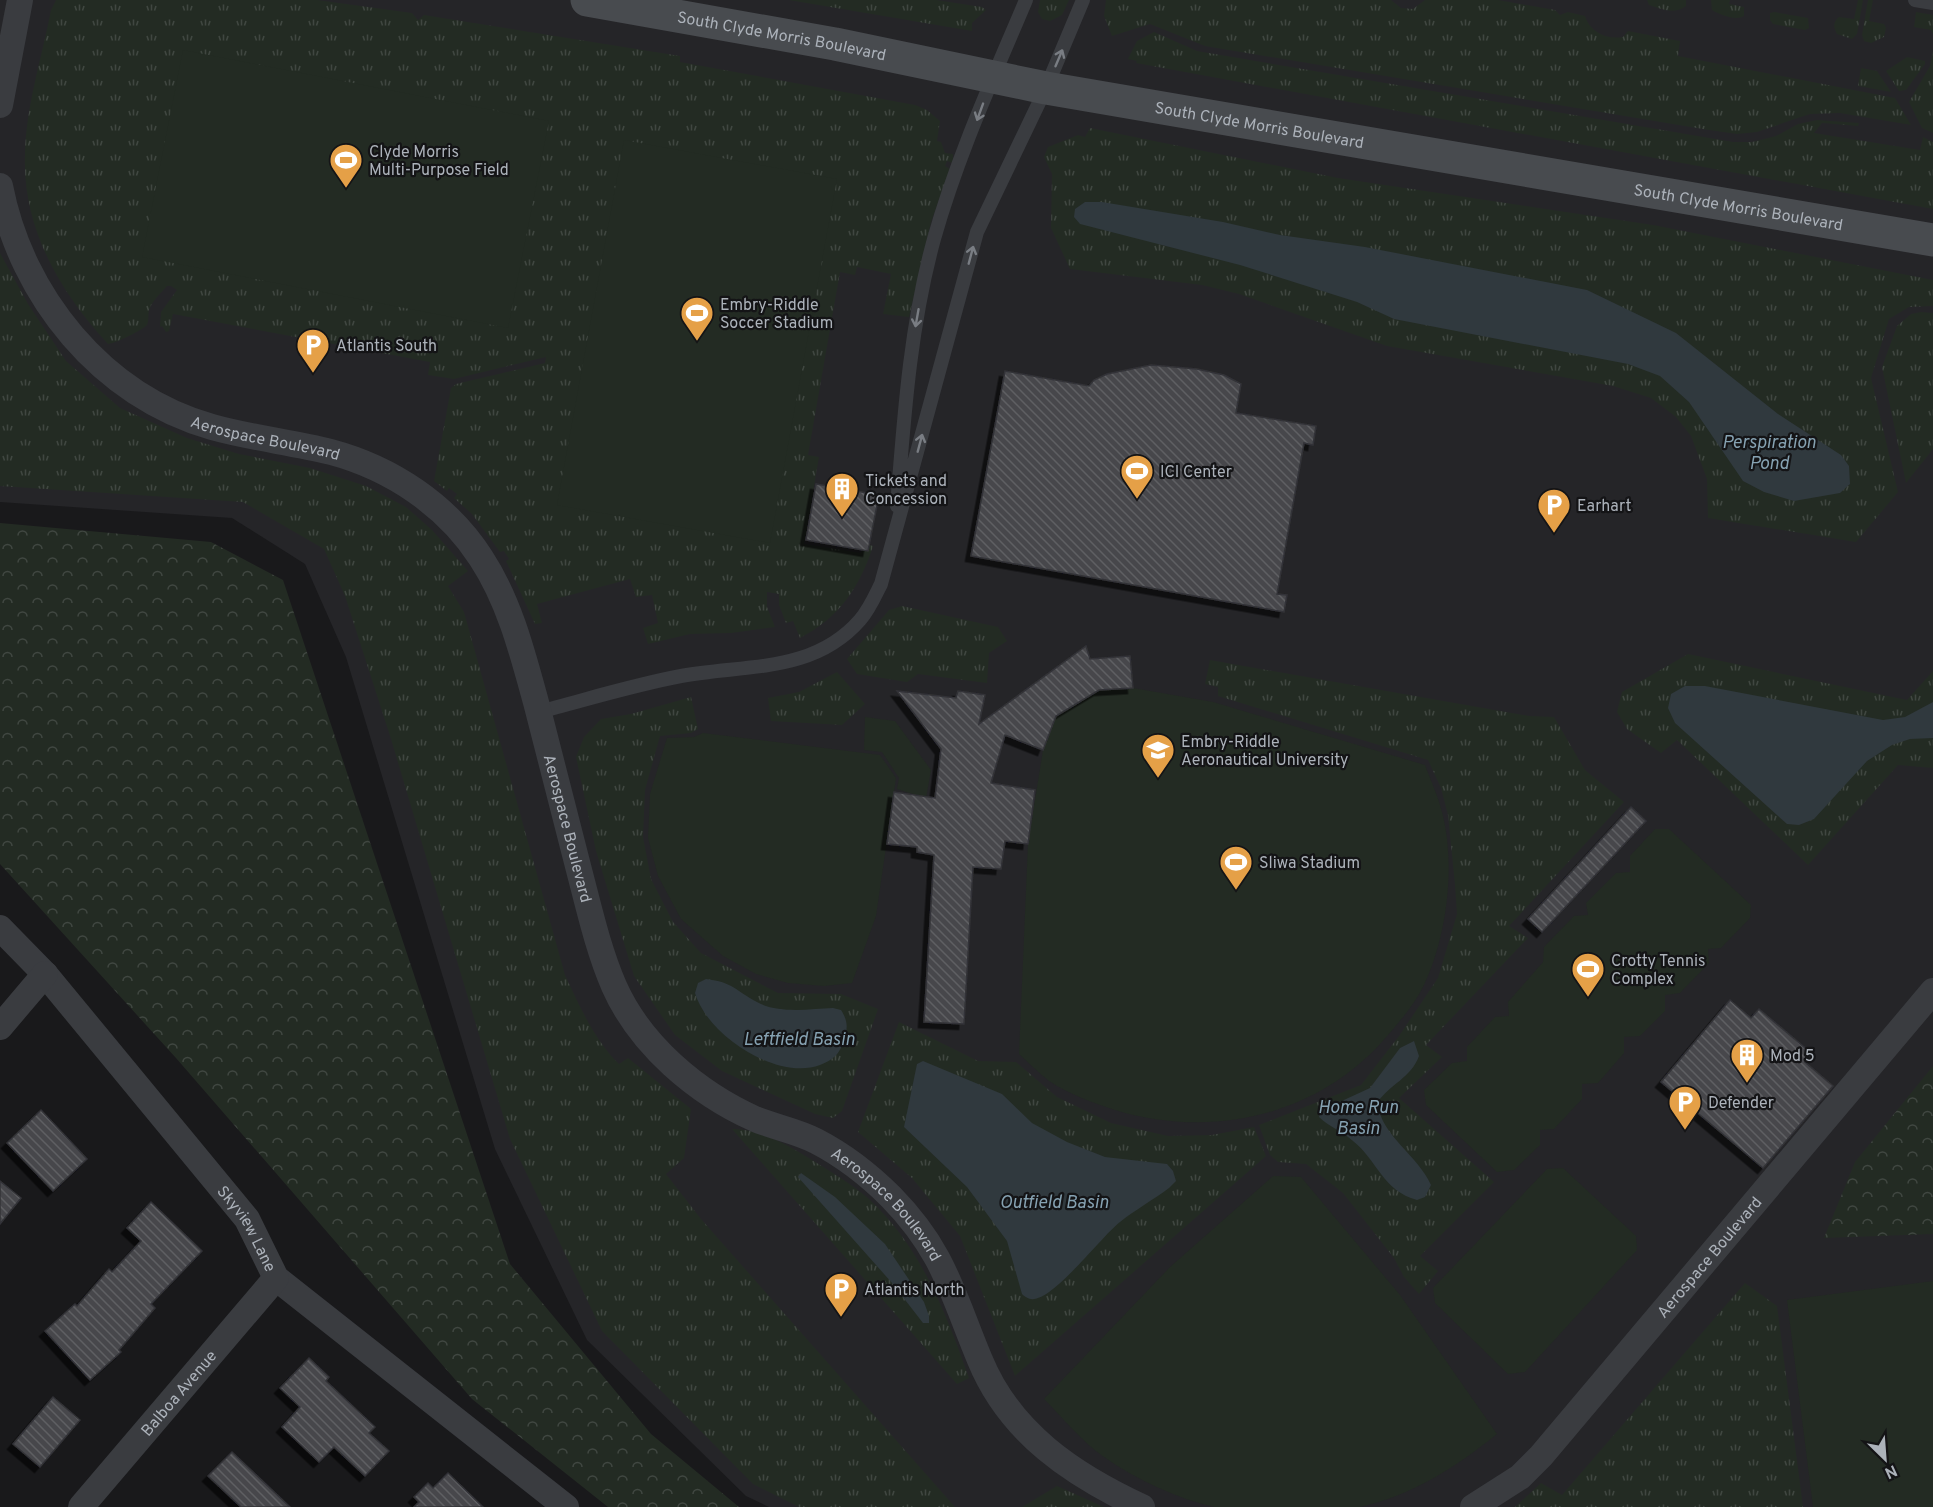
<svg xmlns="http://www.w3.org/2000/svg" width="1933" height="1507" font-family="Overpass,sans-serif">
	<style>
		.built { fill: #252528 }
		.grass { fill: url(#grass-tufts) }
		.forest { fill: url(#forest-crowns) }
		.pitch { fill: #232b23 }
		.water { fill: #30393e }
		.building { fill: url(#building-back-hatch); stroke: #333337; stroke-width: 1.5; filter: url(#shadow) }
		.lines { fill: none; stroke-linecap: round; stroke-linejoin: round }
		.service { stroke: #3a3c40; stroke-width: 14 }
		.minor { stroke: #3a3c40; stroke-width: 26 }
		.secondary { stroke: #484b4f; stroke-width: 33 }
		.oneway { stroke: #797d83 }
		.labels { text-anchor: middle; stroke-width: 4.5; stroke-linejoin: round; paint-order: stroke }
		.street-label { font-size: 16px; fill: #acb2ba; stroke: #141416 }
		.poi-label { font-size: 16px; fill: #acb2ba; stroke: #141416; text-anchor: start }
		.water-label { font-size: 18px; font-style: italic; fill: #86a2b2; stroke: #141416 }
	</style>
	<defs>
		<pattern id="grass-tufts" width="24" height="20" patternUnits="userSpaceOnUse" patternTransform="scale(1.5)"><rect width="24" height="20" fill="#232b23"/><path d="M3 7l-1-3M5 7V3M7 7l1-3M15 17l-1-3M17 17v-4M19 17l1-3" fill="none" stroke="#404741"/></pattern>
		<pattern id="forest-crowns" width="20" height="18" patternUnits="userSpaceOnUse" patternTransform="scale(1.5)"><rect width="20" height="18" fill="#232b23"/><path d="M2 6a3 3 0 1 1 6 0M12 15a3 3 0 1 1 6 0" fill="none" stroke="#404741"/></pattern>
		<pattern id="building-back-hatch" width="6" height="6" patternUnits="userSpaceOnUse" patternTransform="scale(1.5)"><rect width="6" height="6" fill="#46474b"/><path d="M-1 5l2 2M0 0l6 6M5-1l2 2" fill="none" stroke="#5e5f63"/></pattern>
		<filter id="shadow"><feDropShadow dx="-5.5" dy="5.5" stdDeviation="0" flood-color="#0009"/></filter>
	</defs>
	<rect width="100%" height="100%" fill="#19191b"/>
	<!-- built -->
	<path class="built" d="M 0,0 L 1933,0 L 1933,1507 L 769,1507 L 746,1496 L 587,1340 L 495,1149 L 346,657 L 305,564 L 232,518 L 0,502 Z"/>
	<!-- grass -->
	<path class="grass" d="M 56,0 L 317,0 L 412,13 L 418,20 L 424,15 L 680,56 L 680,62 L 915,105 L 927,110 L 940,121 L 937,141 L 941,142 L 945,153 L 953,154 L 953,163 L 947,161 L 945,166 L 950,169 L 931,222 L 909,317 L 883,314 L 891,274 L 857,267 L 855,275 L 840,272 L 808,455 L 819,457 L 804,544 L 861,553 L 862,550 L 868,551 L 869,545 L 873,546 C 860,587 839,618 800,638 L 793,621 L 786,623 L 779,605 L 779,594 L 767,592 L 767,607 L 775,627 L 731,633 L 690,634 L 648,644 L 643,628 L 658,623 L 652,595 L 636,597 L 630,579 L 537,604 L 542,623 L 535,624 L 506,561 L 509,559 L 504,551 L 500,552 L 472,514 L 454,498 L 457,494 L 449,488 L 447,491 L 434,481 L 451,388 L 456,384 L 545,363 L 546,357 L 454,379 L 428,375 L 430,362 L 173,314 L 169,331 L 166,332 L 162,326 L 160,327 L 161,312 L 177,290 L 171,286 L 167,286 C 161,293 152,301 149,310 C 148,314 149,321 147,325 C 144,329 115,344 108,344 C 60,292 22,228 25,154 C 26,106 42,57 51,10 Z
		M 789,0 L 936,0 L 982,7 L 986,10 L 972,23 L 972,31 Z
		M 1040,0 L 1069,0 L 1062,15 L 1050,21 L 1042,19 L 1038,12 Z
		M 1106,0 L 1391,0 L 1401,8 L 1413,9 L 1425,0 L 1498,0 L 1555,10 L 1560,15 L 1568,12 L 1585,16 C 1590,32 1607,40 1623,37 L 1628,31 L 1680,41 L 1678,56 L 1895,98 L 1911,125 L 1840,113 L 1810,114 L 1757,132 L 1737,134 L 1709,130 L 1205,46 L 1150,24 L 1112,36 L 1104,16 Z
		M 1647,0 L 1686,0 L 1686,6 C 1674,15 1662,9 1649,5 Z
		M 1711,0 L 1730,0 L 1729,4 L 1744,7 L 1744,16 C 1736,21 1720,15 1712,10 Z
		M 1858,0 L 1863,0 L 1857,34 L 1852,39 L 1837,34 C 1833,27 1833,22 1839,17 L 1854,19 Z
		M 1868,0 L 1873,0 L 1869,21 L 1884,24 L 1886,28 L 1884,37 L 1871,43 L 1864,41 L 1862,35 Z
		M 1774,12 L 1808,18 L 1809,28 L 1805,30 L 1773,24 L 1770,20 L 1770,13 Z
		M 1916,12 L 1933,15 L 1933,34 L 1931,30 L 1914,27 Z
		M 1154,32 L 1197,51 L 1733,142 L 1752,142 L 1776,136 L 1798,124 L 1817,120 L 1859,123 L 1858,126 L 1822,123 L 1814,133 L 1920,150 L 1923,137 L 1933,142 L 1933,209 L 1136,63 L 1137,61 L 1128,59 L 1137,41 Z
		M 1933,51 L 1933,133 L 1922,128 L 1909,102 L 1930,66 Z
		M 1907,57 L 1925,61 L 1925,64 L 1906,90 L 1899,91 L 1886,71 Z
		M 1861,68 L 1877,71 L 1891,92 L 1858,86 Z
		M 1090,128 L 1338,178 L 1653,225 L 1933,280 L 1933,306 L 1909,307 L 1889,319 L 1871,378 L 1898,492 L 1856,542 L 1708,518 L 1707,479 L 1691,436 L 1676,417 L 1651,398 L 1613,386 L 1387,346 L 1239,294 L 1202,285 L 1070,269 L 1051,228 L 1052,174 L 1044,157 L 1048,147 L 1078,135 L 1085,137 Z
		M 0,253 L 28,304 L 66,361 L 120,408 L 187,438 L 239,454 L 310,468 L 366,486 L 406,507 L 432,530 L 468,571 L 448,586 L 464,612 L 565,975 C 579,1005 595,1041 619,1064 L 628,1058 L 691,1109 L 684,1158 L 666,1174 L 701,1219 L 955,1507 L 799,1507 L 753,1484 L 602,1331 L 510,1139 L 391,739 L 345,596 L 324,549 L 243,502 L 0,486 Z
		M 1921,312 L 1933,313 L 1933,449 L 1906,483 L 1882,367 L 1897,326 L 1911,314 Z
		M 902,606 L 998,627 L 1007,641 L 989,653 L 987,683 L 918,674 L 907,682 L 857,674 L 847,659 L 889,610 Z
		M 1688,654 L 1907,700 L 1933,671 L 1933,768 L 1898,765 L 1808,865 L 1677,740 L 1661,753 L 1627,729 L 1617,712 L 1622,692 Z
		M 1210,660 L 1529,716 L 1554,717 L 1585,770 L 1624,802 L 1509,926 L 1528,938 L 1426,1045 L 1442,1057 L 1399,1098 L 1494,1182 L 1420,1256 L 1438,1271 L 1419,1294 L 1404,1277 L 1394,1258 L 1343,1193 L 1306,1164 L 1278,1162 L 1270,1155 L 1259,1125 L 1361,1085 L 1399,1036 L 1438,978 L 1457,914 L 1455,885 L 1448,815 L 1441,788 L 1428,760 L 1218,696 L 1218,687 L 1205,684 Z
		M 837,672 L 865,704 L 842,725 L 771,721 L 768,698 L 799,692 Z
		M 691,697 L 698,729 L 691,733 L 660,736 L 645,790 L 643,837 L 651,879 L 673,922 L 701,953 L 778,993 L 841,994 L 878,1009 L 842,1111 L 833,1118 L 815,1114 L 722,1071 L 675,1035 L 634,976 L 596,851 L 576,757 L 584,737 L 601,719 L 631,714 Z
		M 899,1022 L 978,1061 L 1016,1062 L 1057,1097 L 1111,1123 L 1168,1136 L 1212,1135 L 1254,1127 L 1266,1156 L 1015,1376 L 960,1236 L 912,1178 L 858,1132 Z
		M 732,1129 C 759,1128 789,1146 812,1160 C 831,1172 852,1184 869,1199 C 921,1247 946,1313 969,1378 L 957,1384 Z
		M 1745,1283 L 1777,1306 L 1803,1507 L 1515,1507 L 1541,1483 L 1562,1495 Z
		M 1057,1486 L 1104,1507 L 1022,1507 Z"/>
	<!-- forest -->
	<path class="forest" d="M 0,523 L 211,542 L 283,580 L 510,1264 L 651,1434 L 739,1507 L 608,1507 L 472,1399 L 176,1058 L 0,864 Z
		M 1933,1066 L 1933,1234 L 1824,1238 L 1855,1162 Z"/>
	<!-- pitch -->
	<path class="pitch" d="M 183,50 L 549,121 L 508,328 L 142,257 Z
		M 624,140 L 837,179 L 770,543 L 557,505 Z
		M 1133,688 L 1213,702 L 1425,765 C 1431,781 1438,796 1442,812 C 1456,865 1447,936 1424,985 C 1414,1006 1396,1026 1381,1043 C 1313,1117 1210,1139 1115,1110 C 1093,1103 1069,1094 1049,1081 C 1039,1073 1029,1063 1019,1054 L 1028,844 L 1043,750 L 1056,716 L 1099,690 Z
		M 865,717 L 895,721 L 931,770 L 926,798 L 897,789 L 899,778 L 882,752 L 864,750 Z
		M 703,733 L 880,755 L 896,778 L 876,916 L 852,983 L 824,986 L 788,983 L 756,974 L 723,956 L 681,919 L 658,876 L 648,838 L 650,794 L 667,738 L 694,737 Z
		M 1655,829 L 1669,829 L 1751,905 L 1750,918 L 1721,948 L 1708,949 L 1709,963 L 1680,993 L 1665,995 L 1665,1011 L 1640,1036 L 1624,1037 L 1624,1053 L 1598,1083 L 1582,1084 L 1582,1099 L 1554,1129 L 1540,1130 L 1540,1145 L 1514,1170 L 1497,1172 L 1426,1105 L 1424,1090 L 1452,1063 L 1467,1061 L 1467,1047 L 1495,1017 L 1509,1016 L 1508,1002 L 1543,962 L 1544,947 L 1574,916 L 1588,915 L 1586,903 L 1616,873 L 1630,872 L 1630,856 Z
		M 1563,1168 L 1636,1236 L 1637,1250 L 1525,1372 L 1508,1374 L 1435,1303 L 1433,1288 L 1547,1169 Z
		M 1273,1176 L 1301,1177 L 1400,1295 L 1497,1434 C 1456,1467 1413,1495 1360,1507 L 1214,1507 C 1176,1498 1137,1480 1104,1457 C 1082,1442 1063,1418 1044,1399 L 1170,1267 Z
		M 1933,1281 L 1933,1507 L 1813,1507 L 1787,1300 Z"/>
	<!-- water -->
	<path class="water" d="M 1085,202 L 1102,202 L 1223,222 L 1280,235 L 1365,247 L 1587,290 L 1676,333 L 1778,414 L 1841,455 L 1849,466 L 1850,484 L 1840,493 L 1794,501 L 1764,492 L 1743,481 L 1689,402 L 1660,376 L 1628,364 L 1394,319 L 1357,302 L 1240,265 L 1080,224 L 1074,217 L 1075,209 Z
		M 1685,686 L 1705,686 L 1883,720 L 1905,717 L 1933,702 L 1933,738 L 1910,739 L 1892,745 L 1867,761 L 1814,819 L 1799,825 L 1787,824 L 1675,723 L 1668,708 L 1671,694 Z
		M 706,979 C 733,982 736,991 757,1002 C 778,1014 810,1009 833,1008 L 841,1010 C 848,1021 848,1028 844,1040 C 840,1054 833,1060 820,1065 C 777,1081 707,1035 695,993 L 698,983 Z
		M 1414,1041 L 1419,1056 C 1411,1078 1390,1084 1377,1103 C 1383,1138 1417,1154 1431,1185 L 1425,1197 L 1417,1200 C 1383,1191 1377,1160 1353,1141 C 1342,1131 1329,1127 1319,1117 L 1320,1111 L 1370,1088 L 1400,1048 Z
		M 923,1061 L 1002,1094 L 1032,1123 L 1067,1142 L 1105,1157 L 1167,1164 L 1173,1171 L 1176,1181 L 1169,1188 C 1153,1200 1135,1210 1120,1222 C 1100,1238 1056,1297 1034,1299 C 1030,1300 1025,1297 1022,1294 L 1007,1241 L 967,1187 L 904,1127 L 917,1064 Z
		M 801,1173 L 835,1197 L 885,1244 L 924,1302 L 929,1316 L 929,1323 L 923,1323 L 892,1283 L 798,1177 Z"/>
	<!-- building -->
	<path class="building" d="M 1151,365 L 1197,369 L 1224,375 L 1241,384 L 1236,413 L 1316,426 L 1313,445 L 1304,443 L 1277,594 L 1287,595 L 1284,612 L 971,556 L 1005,371 L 1089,386 L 1094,380 L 1107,374 Z
		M 816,484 L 879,495 L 868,551 L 806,540 Z
		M 1086,646 L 1090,659 L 1130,656 L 1133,688 L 1099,690 L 1056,716 L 1043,750 L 1005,735 L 991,783 L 1035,790 L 1028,844 L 1005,841 L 1001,869 L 973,867 L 964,1024 L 924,1022 L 934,855 L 917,852 L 917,847 L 887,844 L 894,792 L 935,798 L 941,749 L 897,691 L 956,698 L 958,691 L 985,695 L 979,724 Z
		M 1631,807 L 1646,821 L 1542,932 L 1528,919 Z
		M 1730,1000 L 1751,1018 L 1759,1009 L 1811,1053 L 1805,1062 L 1833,1086 L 1763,1168 L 1661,1082 Z
		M 41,1110 L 87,1159 L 53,1191 L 7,1143 Z
		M 0,1181 L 21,1198 L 0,1224 Z
		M 151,1202 L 202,1251 L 151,1304 L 155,1308 L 119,1350 L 121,1352 L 90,1380 L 45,1331 L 75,1304 L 77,1306 L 109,1269 L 112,1272 L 141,1241 L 127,1228 Z
		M 309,1358 L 329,1377 L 326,1381 L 375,1427 L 369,1433 L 389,1451 L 365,1476 L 334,1447 L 319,1462 L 282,1427 L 300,1407 L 280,1388 Z
		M 53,1397 L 80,1420 L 40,1467 L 13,1444 Z
		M 232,1452 L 290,1507 L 241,1507 L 208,1476 Z
		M 448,1473 L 483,1507 L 414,1507 L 419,1502 L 414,1497 L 428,1483 L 433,1488 Z"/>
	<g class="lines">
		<!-- service -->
		<path class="service" d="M 1915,0 L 1933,3
			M 897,506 C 904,417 910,326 934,239 C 957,157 993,78 1026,0
			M 538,712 C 585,700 633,685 681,676 C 744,664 813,674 860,620 C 869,610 875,596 881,584 L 977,232 L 1046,88 L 1083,0"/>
		<!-- minor -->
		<g class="minor">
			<path d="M 0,105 L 20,0"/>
			<path id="s1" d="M 0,186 C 21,296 102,396 212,427 C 251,438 291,442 331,452 C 391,468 447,505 481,558 C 510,602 523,655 537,706 C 551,761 565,815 579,870 C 589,908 598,949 614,986 C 640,1045 697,1093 755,1119 C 774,1127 797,1131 816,1141 C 843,1155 870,1176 891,1197 C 944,1251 952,1293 980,1360 C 1010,1433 1073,1475 1142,1507"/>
			<path id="s2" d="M 0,928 L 45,974 L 247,1219 L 276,1278 L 566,1507"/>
			<path d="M 0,1027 L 45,974"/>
			<path id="s3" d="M 81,1507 L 276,1278"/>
			<path id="s4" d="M 1473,1507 L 1520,1477 L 1541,1456 L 1933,991"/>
		</g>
		<!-- secondary -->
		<path class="secondary" id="s5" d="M 587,0 L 835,44 L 1046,88 L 1933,240"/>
	</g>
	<!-- one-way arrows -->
	<defs><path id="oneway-shaft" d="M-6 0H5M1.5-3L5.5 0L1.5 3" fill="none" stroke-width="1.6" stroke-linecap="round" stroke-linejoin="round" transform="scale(1.5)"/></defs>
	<g class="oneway">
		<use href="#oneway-shaft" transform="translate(1059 58) rotate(-67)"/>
		<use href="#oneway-shaft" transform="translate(980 112) rotate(110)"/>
		<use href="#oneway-shaft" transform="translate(971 255) rotate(-75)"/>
		<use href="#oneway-shaft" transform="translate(917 318) rotate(100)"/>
		<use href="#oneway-shaft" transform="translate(920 443) rotate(-75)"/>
	</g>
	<!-- icons -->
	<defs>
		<g id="stadium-pin" transform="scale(1.725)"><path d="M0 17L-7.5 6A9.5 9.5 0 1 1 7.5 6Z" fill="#e5a047" stroke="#141416"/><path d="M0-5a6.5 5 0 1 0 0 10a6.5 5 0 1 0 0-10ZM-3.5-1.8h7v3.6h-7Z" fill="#fff"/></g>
		<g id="parking-pin" transform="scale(1.725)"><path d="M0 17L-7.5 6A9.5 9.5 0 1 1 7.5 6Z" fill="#e5a047" stroke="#141416"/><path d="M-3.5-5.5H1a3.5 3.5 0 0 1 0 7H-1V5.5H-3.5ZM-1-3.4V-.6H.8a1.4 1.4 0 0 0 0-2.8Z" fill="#fff"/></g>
		<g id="building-pin" transform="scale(1.725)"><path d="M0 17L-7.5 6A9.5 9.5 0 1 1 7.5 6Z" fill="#e5a047" stroke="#141416"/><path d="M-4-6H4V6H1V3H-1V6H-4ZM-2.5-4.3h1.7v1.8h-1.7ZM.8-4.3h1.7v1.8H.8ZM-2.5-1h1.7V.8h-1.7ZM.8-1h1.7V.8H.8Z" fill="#fff"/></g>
		<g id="university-pin" transform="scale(1.725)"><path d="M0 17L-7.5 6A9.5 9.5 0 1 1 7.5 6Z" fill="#e5a047" stroke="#141416"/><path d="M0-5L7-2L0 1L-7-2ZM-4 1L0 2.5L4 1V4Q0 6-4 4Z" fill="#fff"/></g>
	</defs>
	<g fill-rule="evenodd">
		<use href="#stadium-pin" x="346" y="160"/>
		<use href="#stadium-pin" x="697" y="313"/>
		<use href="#parking-pin" x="313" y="345"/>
		<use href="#stadium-pin" x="1137" y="471"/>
		<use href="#building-pin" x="842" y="489"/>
		<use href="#parking-pin" x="1554" y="505"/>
		<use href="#university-pin" x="1158" y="750"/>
		<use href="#stadium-pin" x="1236" y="862"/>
		<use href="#stadium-pin" x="1588" y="969"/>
		<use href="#building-pin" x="1747" y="1055"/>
		<use href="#parking-pin" x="1685" y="1102"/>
		<use href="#parking-pin" x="841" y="1289"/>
	</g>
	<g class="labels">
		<!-- street labels -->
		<g class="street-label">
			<text dy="6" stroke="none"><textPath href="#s5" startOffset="198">South Clyde Morris Boulevard</textPath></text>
			<text dy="6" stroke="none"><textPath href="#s5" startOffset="684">South Clyde Morris Boulevard</textPath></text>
			<text dy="6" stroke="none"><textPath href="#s5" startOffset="1170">South Clyde Morris Boulevard</textPath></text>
			<text dy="6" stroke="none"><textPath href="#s1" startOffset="392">Aerospace Boulevard</textPath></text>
			<text dy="6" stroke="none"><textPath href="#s1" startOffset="932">Aerospace Boulevard</textPath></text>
			<text dy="6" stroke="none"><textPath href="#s1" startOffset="1455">Aerospace Boulevard</textPath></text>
			<text dy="6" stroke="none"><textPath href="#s2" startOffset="390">Skyview Lane</textPath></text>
			<text dy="6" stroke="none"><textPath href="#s4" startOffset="346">Aerospace Boulevard</textPath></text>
			<text dy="6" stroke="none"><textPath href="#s3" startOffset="150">Balboa Avenue</textPath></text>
		</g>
		<!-- poi labels -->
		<g class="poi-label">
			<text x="369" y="157">Clyde Morris<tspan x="369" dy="18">Multi-Purpose Field</tspan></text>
			<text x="720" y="310">Embry-Riddle<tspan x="720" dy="18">Soccer Stadium</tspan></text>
			<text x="336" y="351">Atlantis South</text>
			<text x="1160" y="477">ICI Center</text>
			<text x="865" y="486">Tickets and<tspan x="865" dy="18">Concession</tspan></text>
			<text x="1577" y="511">Earhart</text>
			<text x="1181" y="747">Embry-Riddle<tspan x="1181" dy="18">Aeronautical University</tspan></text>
			<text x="1259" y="868">Sliwa Stadium</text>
			<text x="1611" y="966">Crotty Tennis<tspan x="1611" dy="18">Complex</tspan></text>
			<text x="1770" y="1061">Mod 5</text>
			<text x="1708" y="1108">Defender</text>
			<text x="864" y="1295">Atlantis North</text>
		</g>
		<!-- water labels -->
		<g class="water-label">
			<text x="1769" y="448">Perspiration<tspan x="1769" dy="21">Pond</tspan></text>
			<text x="799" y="1045">Leftfield Basin</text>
			<text x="1358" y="1113">Home Run<tspan x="1358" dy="21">Basin</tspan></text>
			<text x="1054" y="1208">Outfield Basin</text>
		</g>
	</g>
	<!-- north arrow -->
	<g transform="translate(1885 1459) rotate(155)" stroke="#141416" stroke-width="4.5" paint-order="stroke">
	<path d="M0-4.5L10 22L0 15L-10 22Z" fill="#acb2ba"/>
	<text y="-9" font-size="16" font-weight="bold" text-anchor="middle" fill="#acb2ba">N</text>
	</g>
</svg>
